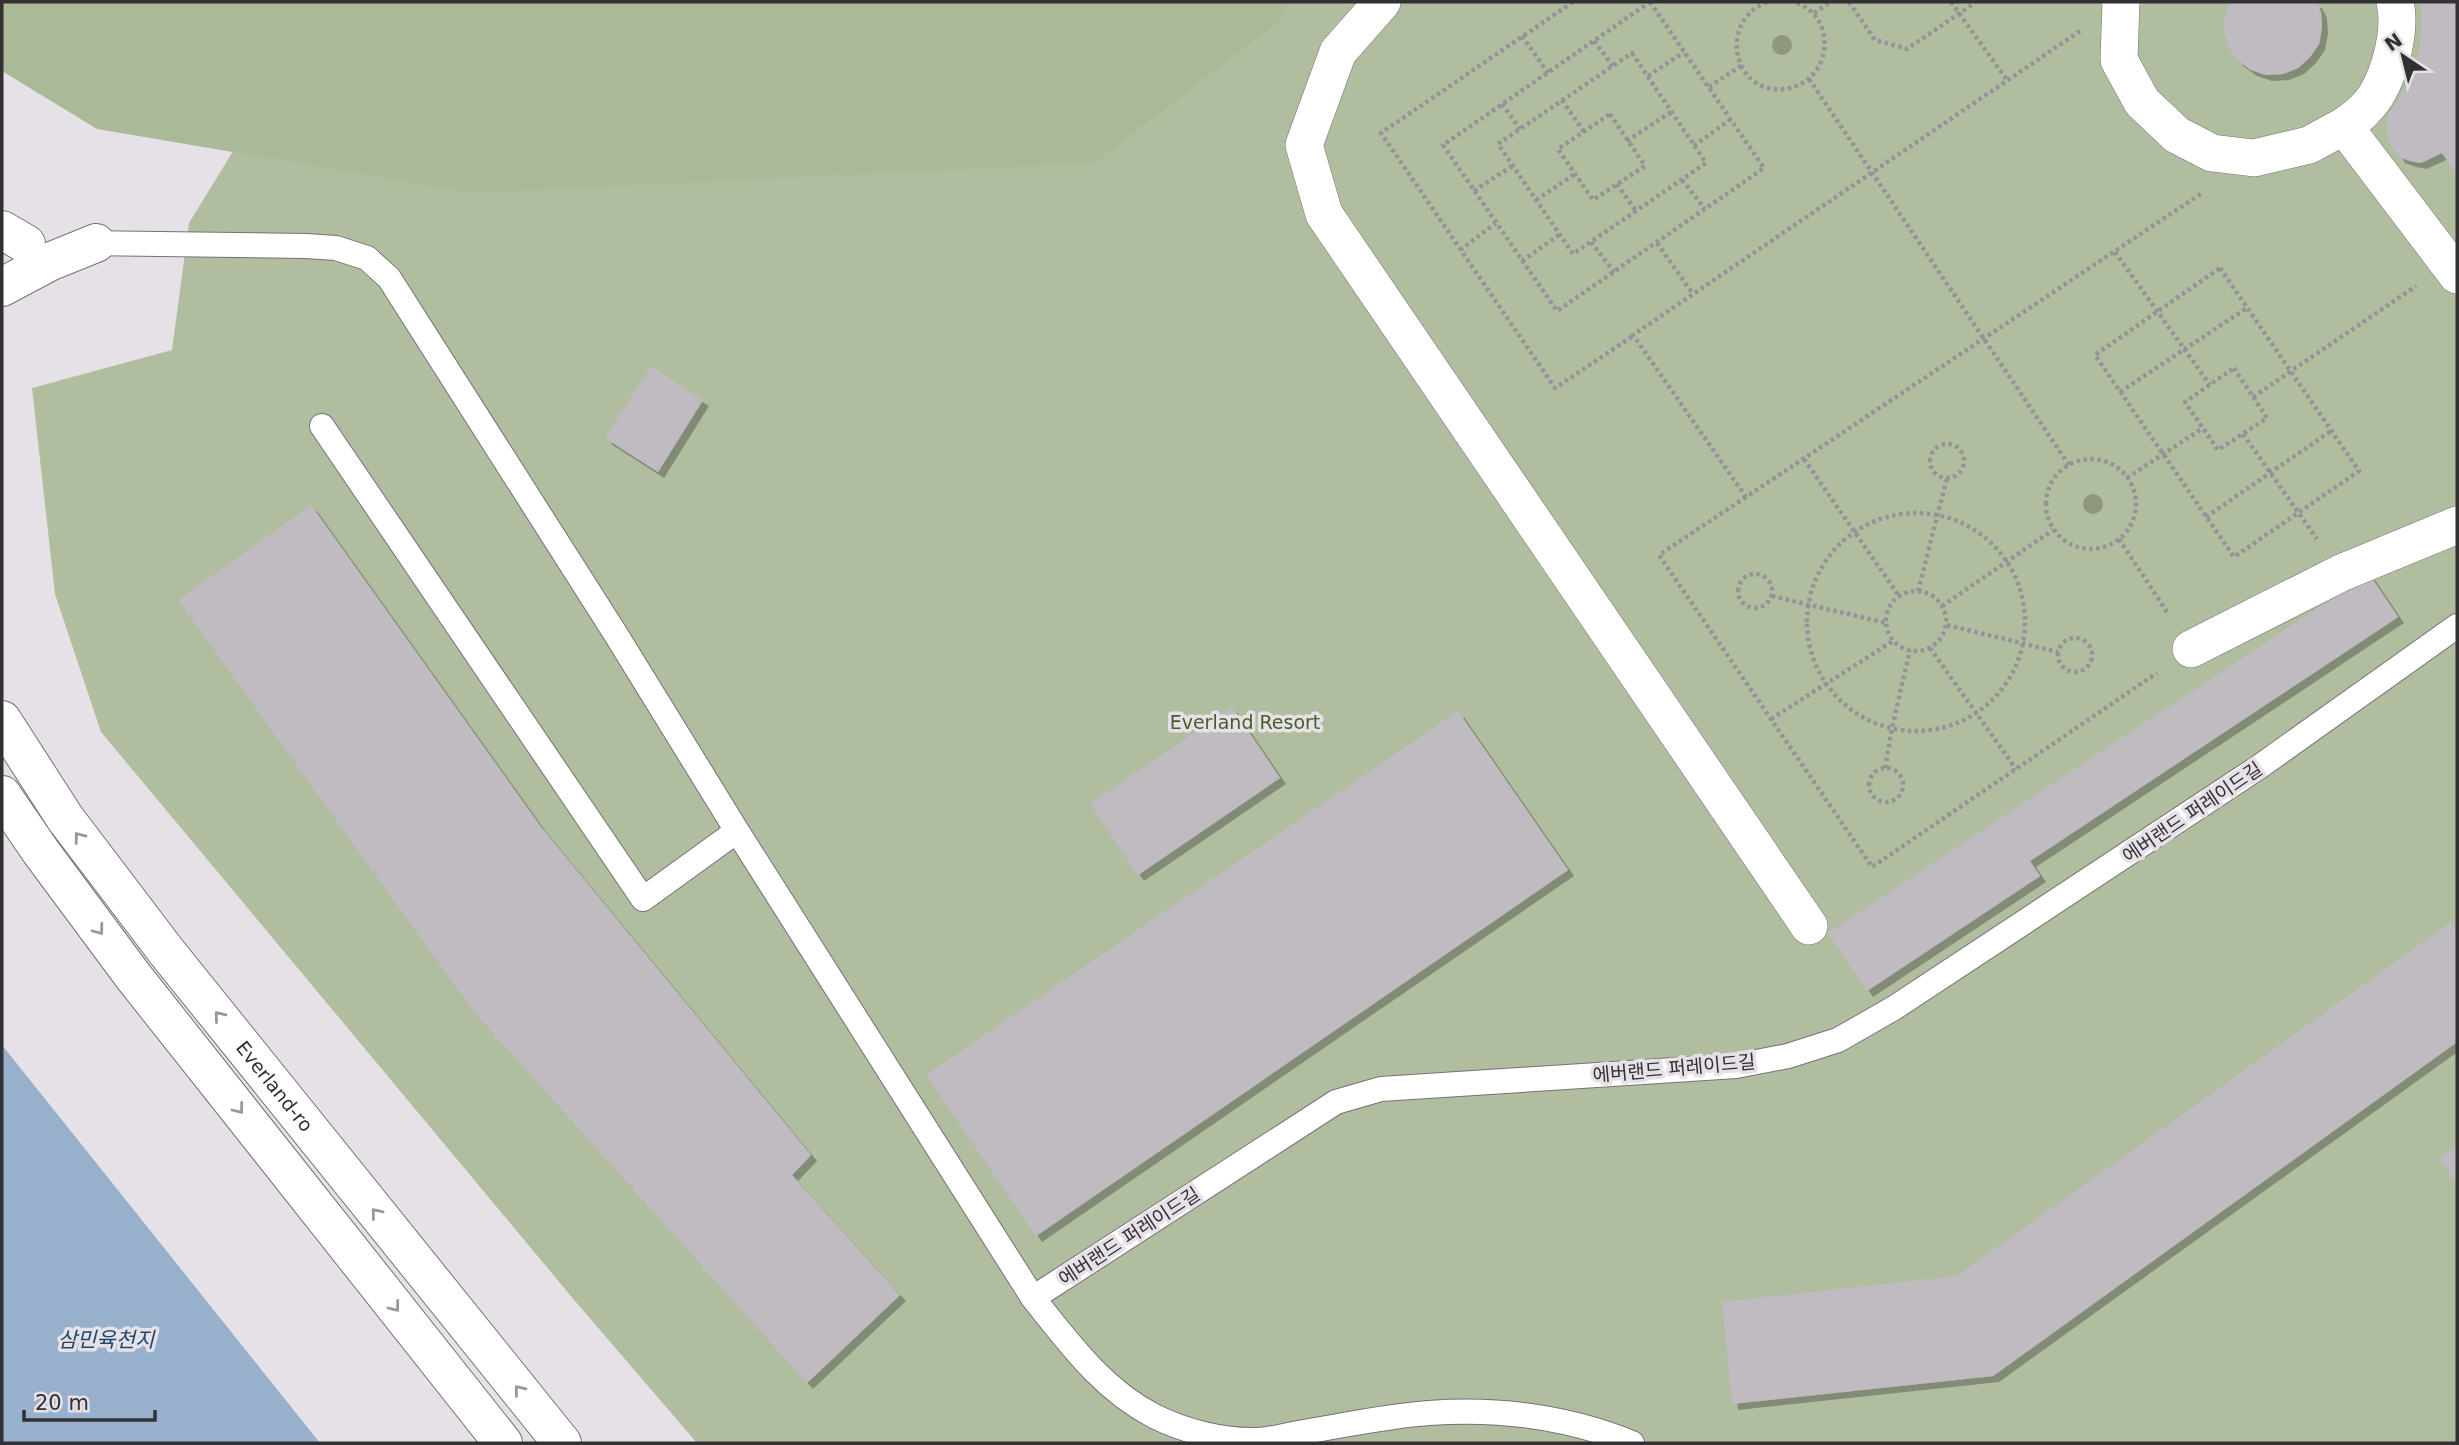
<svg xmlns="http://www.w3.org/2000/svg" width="2459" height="1445" font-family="'DejaVu Sans','Noto Sans KR',sans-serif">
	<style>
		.green { fill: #b0be9f }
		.forest { fill: #aab997 }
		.water { fill: #97b1cd }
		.building { fill: #bfbbc1; filter: url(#shadow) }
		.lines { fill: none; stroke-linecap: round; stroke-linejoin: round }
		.service-casing { stroke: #757176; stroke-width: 26 }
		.pedestrian-casing { stroke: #757176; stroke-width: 38 }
		.tertiary-casing { stroke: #757176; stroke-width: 40 }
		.path { stroke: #969297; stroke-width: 4.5; stroke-dasharray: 3.5 3.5; stroke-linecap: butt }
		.service { stroke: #fff; stroke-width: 24 }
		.pedestrian { stroke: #fff; stroke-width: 37 }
		.tertiary { stroke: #fff; stroke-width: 38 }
		.tree { fill: #8f987e }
		.oneway { stroke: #989899 }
		.labels { text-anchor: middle; stroke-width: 7; stroke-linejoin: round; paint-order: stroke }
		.park-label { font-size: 19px; fill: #485d29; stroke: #e6e1e7 }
		.street-label { font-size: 19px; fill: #323033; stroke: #e6e1e7 }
		.water-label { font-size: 21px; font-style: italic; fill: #1f466d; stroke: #e6e1e7 }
	</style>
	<defs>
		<filter id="shadow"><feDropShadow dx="6" dy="6" stdDeviation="0" flood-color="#0004"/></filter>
	</defs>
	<rect width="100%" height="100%" fill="#e6e1e7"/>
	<!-- green -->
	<path class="green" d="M 363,2 L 2457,2 L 2457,1443 L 697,1443 L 575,1301 L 101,732 L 55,594 L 32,388 L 172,350 L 189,223 L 281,73 Z"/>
	<!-- forest -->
	<path class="forest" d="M 2,2 L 1290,2 L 1282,19 L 1095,163 L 473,193 L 97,129 L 2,71 Z"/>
	<!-- water -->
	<path class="water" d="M 2,1045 L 320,1443 L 2,1443 Z"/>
	<!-- building -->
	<path class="building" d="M 2231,2 L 2316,2 L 2321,12 L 2322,28 L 2319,44 L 2310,57 L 2298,68 L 2283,74 L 2266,75 L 2251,70 L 2237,60 L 2228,47 L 2224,31 L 2225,15 Z
		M 2419,2 L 2457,2 L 2457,175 L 2442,153 L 2421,163 L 2410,161 L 2399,157 L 2387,139 L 2387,117 L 2410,81 L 2420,47 L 2422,16 Z
		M 651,366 L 703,400 L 658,472 L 605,438 Z
		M 311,505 L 541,827 L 811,1155 L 792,1175 L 900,1295 L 807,1383 L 474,1012 L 178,600 Z
		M 2369,574 L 2398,617 L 2030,861 L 2040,876 L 1867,991 L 1828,933 Z
		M 1232,707 L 1280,778 L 1138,875 L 1090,804 Z
		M 1458,711 L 1568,870 L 1036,1236 L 926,1075 Z
		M 2451,922 L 2457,931 L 2457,1042 L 1993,1376 L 1732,1404 L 1722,1302 L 1957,1276 Z
		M 2457,1146 L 2457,1185 L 2439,1159 Z"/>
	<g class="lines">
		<!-- service casing -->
		<g class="service-casing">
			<path id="service" d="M 83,243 L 306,246 L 336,248 L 367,258 L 389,278 L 615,633 L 737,831 L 1033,1298 C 1069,1343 1102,1389 1154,1416 C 1184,1431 1222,1441 1256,1440 C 1270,1440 1285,1435 1298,1433 C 1341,1426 1386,1416 1429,1413 C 1498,1408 1568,1417 1632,1443
				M 322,426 L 643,899 L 737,831
				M 1033,1298 L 1336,1102 L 1381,1089 L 1736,1066 L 1788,1056 L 1838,1040 L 1894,1008 L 2259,767 L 2457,626"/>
		</g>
		<!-- pedestrian casing -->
		<g class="pedestrian-casing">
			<path id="pedestrian" d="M 1382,2 L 1338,52 L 1304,145 L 1324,214 L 1809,926
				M 2121,2 L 2119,60 L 2142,102 L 2177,135 L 2212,153 L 2254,158 L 2309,145 L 2344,126 L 2457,275
				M 2344,126 C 2351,121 2359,116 2365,109 C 2388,87 2402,32 2395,2
				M 2191,649 L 2341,573 L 2457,525"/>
		</g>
		<!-- tertiary casing -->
		<g class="tertiary-casing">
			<g id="tertiary">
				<path d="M 2,230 L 26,244"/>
				<path d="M 2,287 L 49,262 L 96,243"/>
				<path id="s1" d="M 2,720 L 65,818 L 166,951 L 562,1443"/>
				<path d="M 2,795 L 41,852 L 133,976 L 503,1443"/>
			</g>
		</g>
		<!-- path -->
		<path class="path" d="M 1573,2 L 1381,133 L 1555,388 L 1633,336
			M 1650,2 L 1764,168 L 1557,311 L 1443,145 Z
			M 1767,2 C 1718,21 1732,94 1784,89 C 1832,84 1840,16 1794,2
			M 1849,2 L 1875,40 L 1907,49 L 1976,2
			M 1951,2 L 2007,80
			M 1814,13 L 1830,2
			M 2080,31 L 1633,335 L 1746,497 L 2202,193
			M 1522,36 L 1548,73
			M 1594,41 L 1613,66
			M 1632,53 L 1706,163 L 1573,254 L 1498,144 Z
			M 1648,76 L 1684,52
			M 1809,79 L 2069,465
			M 1709,87 L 1742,65
			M 1562,100 L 1584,132
			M 1502,104 L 1520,129
			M 1610,114 L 1645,166 L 1593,200 L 1558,149 Z
			M 1627,141 L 1671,112
			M 1694,146 L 1731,119
			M 1682,180 L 1705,209
			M 1617,184 L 1636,211
			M 1474,191 L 1512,166
			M 1536,200 L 1575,174
			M 1591,242 L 1614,272
			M 1657,243 L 1693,294
			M 1460,250 L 1496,223
			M 2115,252 L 2210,385
			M 1522,261 L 1559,235
			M 2220,268 L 2359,471 L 2234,557 L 2095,355 Z
			M 2234,368 L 2267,418 L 2218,450 L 2185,402 Z
			M 2120,392 L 2247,308
			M 2253,397 L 2416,286
			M 2243,434 L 2317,539
			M1930 461a17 17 0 1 1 34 0a17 17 0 1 1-34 0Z
			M 1804,459 L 1899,596
			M2046 504a45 45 0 1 1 90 0a45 45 0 1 1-90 0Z
			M 2127,478 L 2203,428
			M 1746,497 L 1659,555 L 1872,867 L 2157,673
			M1807 622a109 109 0 1 1 218 0a109 109 0 1 1-218 0Z
			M 2206,517 L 2331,431
			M 2119,539 L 2169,615
			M1738 591a17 17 0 1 1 34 0a17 17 0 1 1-34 0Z
			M1886 621a30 30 0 1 1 60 0a30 30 0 1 1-60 0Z
			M 1918,591 L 1947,478
			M 1772,596 L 1886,623
			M 1942,606 L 2053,530
			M 1947,625 L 2058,652
			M2058 655a17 17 0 1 1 34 0a17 17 0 1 1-34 0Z
			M 1930,648 L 2016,769
			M 1771,719 L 1893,641
			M1869 785a17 17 0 1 1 34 0a17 17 0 1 1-34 0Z
			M 1885,768 L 1892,728 L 1910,650"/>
		<!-- service -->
		<use href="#service" class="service"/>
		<!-- pedestrian -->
		<use href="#pedestrian" class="pedestrian"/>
		<!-- tertiary -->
		<use href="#tertiary" class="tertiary"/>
	</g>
	<!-- trees -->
	<g class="tree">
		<circle cx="1782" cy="45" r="10"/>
		<circle cx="2093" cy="504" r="10"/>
	</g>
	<!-- one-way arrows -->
	<defs><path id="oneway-chevron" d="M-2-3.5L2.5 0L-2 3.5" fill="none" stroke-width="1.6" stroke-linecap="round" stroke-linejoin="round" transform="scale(1.75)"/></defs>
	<g class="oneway">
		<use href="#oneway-chevron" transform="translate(79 837) rotate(-127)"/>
		<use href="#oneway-chevron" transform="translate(99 930) rotate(53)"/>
		<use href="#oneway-chevron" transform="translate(219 1016) rotate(-129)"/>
		<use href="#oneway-chevron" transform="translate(239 1109) rotate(52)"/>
		<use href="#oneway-chevron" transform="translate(376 1213) rotate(-129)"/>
		<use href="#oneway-chevron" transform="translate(395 1307) rotate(52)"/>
		<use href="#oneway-chevron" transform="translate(519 1390) rotate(-129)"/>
	</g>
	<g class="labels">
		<!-- park labels -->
		<g class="park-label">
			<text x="1245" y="729">Everland Resort</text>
		</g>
		<!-- street labels -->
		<g class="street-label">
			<text transform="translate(2192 812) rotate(-34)" y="7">에버랜드 퍼레이드길</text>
			<text transform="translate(1674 1068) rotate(-5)" y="7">에버랜드 퍼레이드길</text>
			<text dy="7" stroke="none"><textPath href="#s1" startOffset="457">Everland-ro</textPath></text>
			<text transform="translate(1129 1236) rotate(-33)" y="7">에버랜드 퍼레이드길</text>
		</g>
		<!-- water labels -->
		<g class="water-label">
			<text x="106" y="1347">삼민육천지</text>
		</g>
	</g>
	<!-- border -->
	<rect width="2459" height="1445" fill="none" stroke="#323033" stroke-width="7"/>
	<!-- north arrow -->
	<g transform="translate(2403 56) rotate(325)" stroke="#e6e1e7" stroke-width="5" paint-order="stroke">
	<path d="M0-5L12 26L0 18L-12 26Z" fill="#323033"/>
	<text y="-10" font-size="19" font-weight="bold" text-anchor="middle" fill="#323033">N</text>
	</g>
	<!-- scale -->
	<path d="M24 1410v10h131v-10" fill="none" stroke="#323033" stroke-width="3.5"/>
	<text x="35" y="1410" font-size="21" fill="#323033" stroke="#e6e1e7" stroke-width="5" paint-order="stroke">20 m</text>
</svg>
